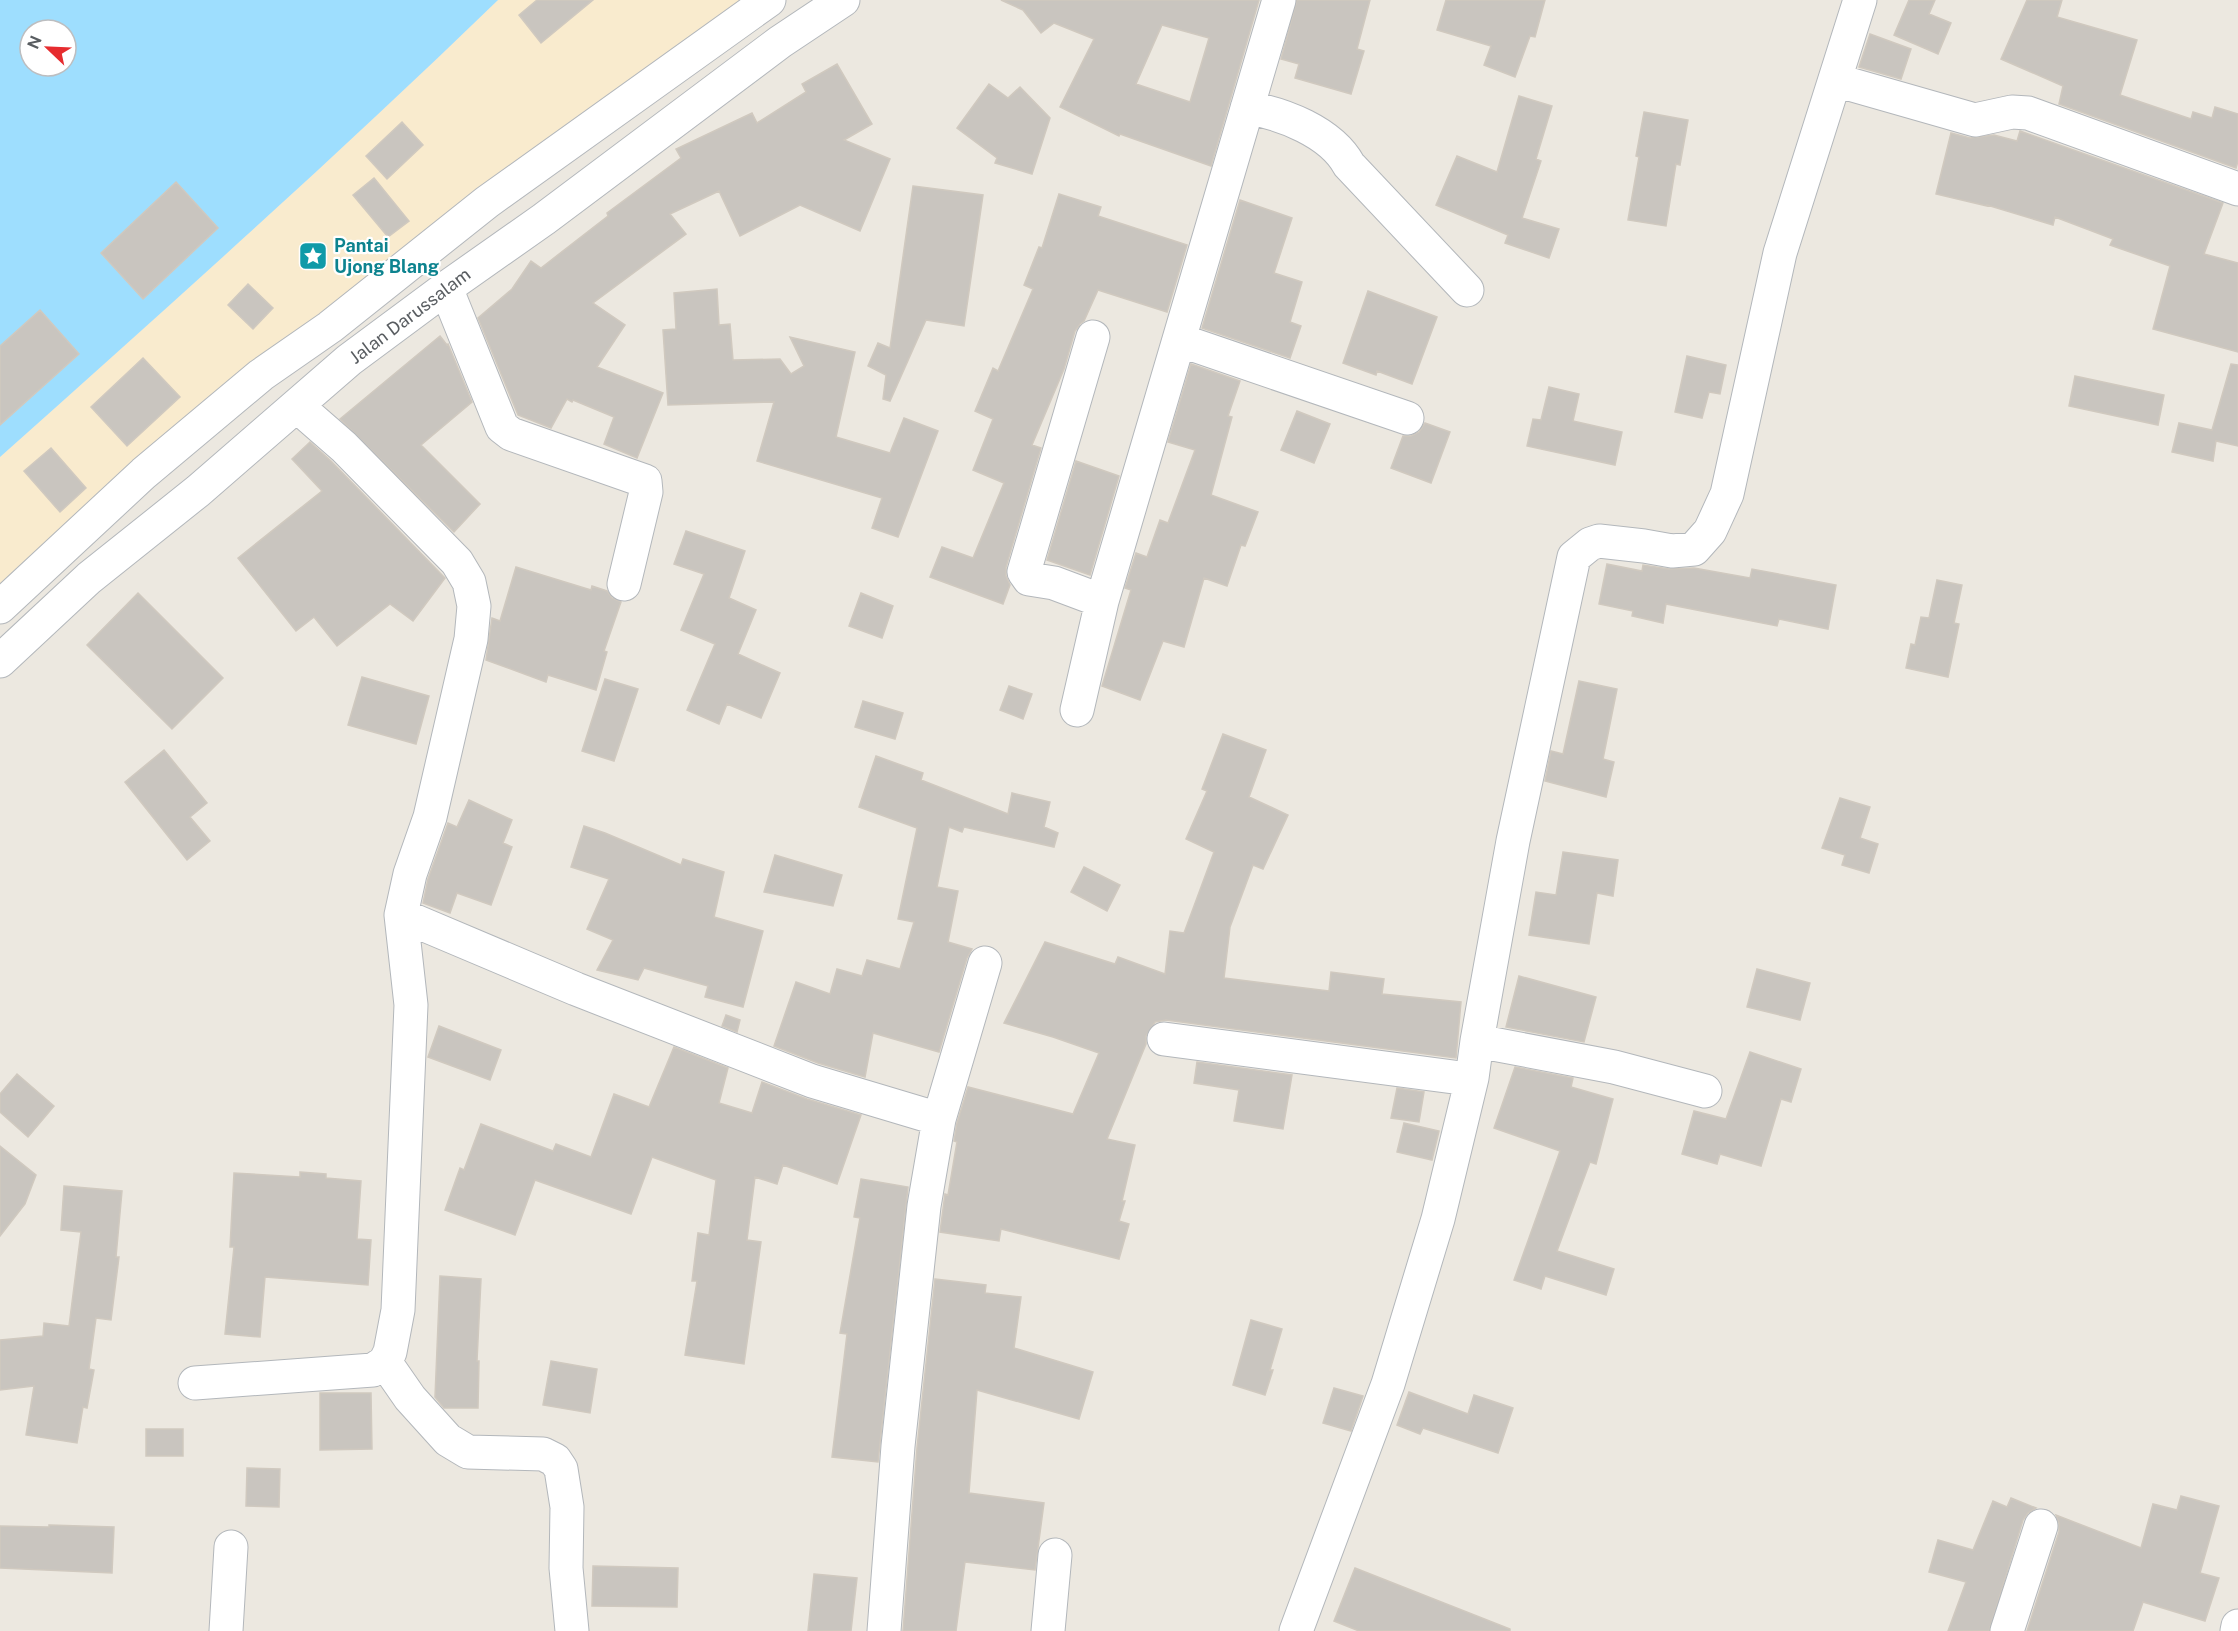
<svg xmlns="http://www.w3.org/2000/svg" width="2238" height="1631" font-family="'Public Sans',sans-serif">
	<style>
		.sand { fill: #f9ebce }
		.water { fill: #9edefe; fill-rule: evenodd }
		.building { fill: #c9c5bf; stroke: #d0c9bf; stroke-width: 1.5; fill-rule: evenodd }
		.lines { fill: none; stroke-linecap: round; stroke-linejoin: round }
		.minor-casing { stroke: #b3b7bb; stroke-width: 35 }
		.minor { stroke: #fff; stroke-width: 33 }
		.labels { text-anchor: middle; stroke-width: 4.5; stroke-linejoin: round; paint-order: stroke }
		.culture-label { font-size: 18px; font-weight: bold; fill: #0d838f; stroke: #fff; text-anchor: start }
		.street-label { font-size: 18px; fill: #595d61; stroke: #fff }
	</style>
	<rect width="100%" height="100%" fill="#ece8e0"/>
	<!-- sand -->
	<path class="sand" d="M 498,0 L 740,0 L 459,209 L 0,595 L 0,457 C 168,307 336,157 498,0 Z"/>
	<!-- water -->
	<path class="water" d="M 0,0 L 498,0 C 336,157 168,307 0,457 ZM 30,30 L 66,30 L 66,66 L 30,66 Z"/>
	<!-- building -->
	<path class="building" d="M 537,0 L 593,0 L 541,43 L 519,15 Z
		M 1001,0 L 1259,0 L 1211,166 L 1120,134 L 1119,136 L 1060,107 L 1094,39 L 1054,23 L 1041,33 L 1023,10 ZM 1162,25 L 1209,38 L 1190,102 L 1136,84 Z
		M 1297,0 L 1370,0 L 1357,49 L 1364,51 L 1351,94 L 1295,78 L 1299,64 L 1281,59 Z
		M 1446,0 L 1545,0 L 1535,37 L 1530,36 L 1515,77 L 1484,65 L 1491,46 L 1437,30 Z
		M 1909,0 L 1935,0 L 1929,14 L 1951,23 L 1938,54 L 1894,35 Z
		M 2027,0 L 2062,0 L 2057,17 L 2137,40 L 2120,95 L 2191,119 L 2193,112 L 2212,118 L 2215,107 L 2238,114 L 2238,161 L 2236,168 L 2059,104 L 2063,86 L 2001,59 Z
		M 1870,34 L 1911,49 L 1901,79 L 1859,67 Z
		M 837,64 L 872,124 L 844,140 L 890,159 L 860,231 L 800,205 L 740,236 L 719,191 L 670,214 L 686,234 L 593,303 L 625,325 L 597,367 L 663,393 L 637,458 L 604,444 L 614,417 L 573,400 L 572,402 L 567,399 L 551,428 L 518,415 L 478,318 L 512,289 L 531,261 L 541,268 L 608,216 L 607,213 L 681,158 L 676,149 L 752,113 L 757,123 L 806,92 L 802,84 Z
		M 989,84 L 1008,98 L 1020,87 L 1050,118 L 1032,174 L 995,163 L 997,158 L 957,128 Z
		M 1519,96 L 1552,106 L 1536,159 L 1541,161 L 1522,218 L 1559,229 L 1549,258 L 1505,243 L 1508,235 L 1436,205 L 1457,156 L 1497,172 Z
		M 1644,112 L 1688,120 L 1680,165 L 1676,164 L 1666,226 L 1628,220 L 1639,157 L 1636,156 Z
		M 402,122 L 423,145 L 387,179 L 366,156 Z
		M 2020,131 L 2223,203 L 2204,254 L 2238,263 L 2238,352 L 2153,329 L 2170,266 L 2110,245 L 2113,239 L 2055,217 L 2053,225 L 1987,205 L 1987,206 L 1936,194 L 1951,133 L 1970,138 L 1994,135 L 2017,141 Z
		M 374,178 L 409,221 L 388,237 L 353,195 Z
		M 176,182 L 218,228 L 143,299 L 101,253 Z
		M 913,186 L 983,195 L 964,326 L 926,320 L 890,401 L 883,399 L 886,375 L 868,366 L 878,343 L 890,348 Z
		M 1059,194 L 1101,207 L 1098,216 L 1187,245 L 1167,312 L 1098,290 L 1084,321 L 1080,324 L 1075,331 L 1064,369 L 1032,445 L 1041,448 L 1006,567 L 1006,576 L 1010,585 L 1003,604 L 930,577 L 942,547 L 973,558 L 1004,483 L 973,470 L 993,419 L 975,411 L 993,368 L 998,371 L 1033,289 L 1024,285 L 1039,247 L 1042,248 Z
		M 1240,200 L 1292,218 L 1274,273 L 1302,282 L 1290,322 L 1301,326 L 1290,358 L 1202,328 Z
		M 248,284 L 273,308 L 253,329 L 228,305 Z
		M 717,289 L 719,325 L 730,324 L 733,360 L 780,359 L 791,374 L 804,366 L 790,337 L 855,352 L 836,437 L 890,453 L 904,418 L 938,431 L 898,537 L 872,528 L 882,498 L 757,461 L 774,402 L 668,405 L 663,330 L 676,329 L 674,293 Z
		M 1368,291 L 1437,317 L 1412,384 L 1377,371 L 1376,375 L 1343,363 Z
		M 40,310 L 79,354 L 0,425 L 0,346 Z
		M 440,336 L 447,345 L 448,344 L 472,402 L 421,445 L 480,504 L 454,532 L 340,419 Z
		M 1687,356 L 1726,365 L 1720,394 L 1709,392 L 1702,418 L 1675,412 Z
		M 143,358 L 180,397 L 127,446 L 91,407 Z
		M 1191,364 L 1240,381 L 1228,416 L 1232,417 L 1211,495 L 1258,512 L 1245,546 L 1241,545 L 1227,586 L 1204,578 L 1184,647 L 1163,641 L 1140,700 L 1102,686 L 1131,590 L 1125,588 L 1136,553 L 1147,557 L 1160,520 L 1168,523 L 1195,450 L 1168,442 Z
		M 2231,364 L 2238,365 L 2238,446 L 2216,441 L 2213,461 L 2172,452 L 2179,423 L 2212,430 Z
		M 2075,376 L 2164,395 L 2158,425 L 2069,406 Z
		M 1549,387 L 1579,394 L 1573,421 L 1622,432 L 1615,465 L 1527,446 L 1533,419 L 1541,420 Z
		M 1297,411 L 1330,424 L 1314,463 L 1281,450 Z
		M 1425,423 L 1450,432 L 1431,483 L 1391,468 L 1403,436 L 1411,436 L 1419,432 Z
		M 310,442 L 331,461 L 445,578 L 413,621 L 390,604 L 337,646 L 314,617 L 296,631 L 238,558 L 322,491 L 292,459 Z
		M 51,448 L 86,488 L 60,512 L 24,471 Z
		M 1076,461 L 1119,476 L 1090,575 L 1047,560 Z
		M 686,531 L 745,551 L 729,598 L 756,610 L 738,654 L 780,673 L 761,718 L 727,704 L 719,724 L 687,710 L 715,644 L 681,630 L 704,574 L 674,564 Z
		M 1607,564 L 1642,571 L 1643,565 L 1669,569 L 1694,568 L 1750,578 L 1752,569 L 1836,585 L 1828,629 L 1779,619 L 1777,626 L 1666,604 L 1663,623 L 1632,616 L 1633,611 L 1599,604 Z
		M 516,567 L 591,590 L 592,586 L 607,591 L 612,598 L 621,602 L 604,651 L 607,652 L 596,690 L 548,675 L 546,682 L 486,660 L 492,618 L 500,621 Z
		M 1937,580 L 1962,585 L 1954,623 L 1959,624 L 1948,677 L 1906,668 L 1911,644 L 1915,645 L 1921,617 L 1929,618 Z
		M 138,593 L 223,678 L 172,729 L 87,645 Z
		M 861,593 L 893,606 L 882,638 L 849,626 Z
		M 362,677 L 429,696 L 416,744 L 348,725 Z
		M 605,679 L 638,689 L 614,761 L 582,751 Z
		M 1579,681 L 1617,689 L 1603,759 L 1614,762 L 1606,797 L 1545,781 L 1551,751 L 1563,754 Z
		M 1009,686 L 1032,694 L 1023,719 L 1000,710 Z
		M 863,701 L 903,713 L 895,739 L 855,727 Z
		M 1223,734 L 1266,750 L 1249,797 L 1288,815 L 1263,869 L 1253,865 L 1230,927 L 1224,978 L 1329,991 L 1331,972 L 1384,979 L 1382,994 L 1461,1002 L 1456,1058 L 1166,1020 L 1155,1022 L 1146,1036 L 1146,1044 L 1107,1139 L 1135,1145 L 1122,1201 L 1125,1201 L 1119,1221 L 1129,1224 L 1119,1259 L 1001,1229 L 999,1241 L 940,1232 L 945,1194 L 948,1195 L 957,1142 L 954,1141 L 957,1123 L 968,1087 L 1073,1114 L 1099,1053 L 1053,1037 L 1004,1023 L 1045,942 L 1115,964 L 1118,957 L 1165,974 L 1170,931 L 1184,933 L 1214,852 L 1186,839 L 1207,791 L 1202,789 Z
		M 164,750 L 207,803 L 190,817 L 210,841 L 187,860 L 125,782 Z
		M 876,756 L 923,773 L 921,780 L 1008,814 L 1012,793 L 1050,802 L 1044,827 L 1058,833 L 1054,847 L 964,827 L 962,832 L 949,827 L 937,887 L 958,891 L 948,942 L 972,949 L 967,958 L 939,1052 L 873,1033 L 865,1077 L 818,1063 L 774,1046 L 796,982 L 830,994 L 837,969 L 862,976 L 867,960 L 900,969 L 914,922 L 898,919 L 917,828 L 859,807 Z
		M 1840,798 L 1870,807 L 1860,838 L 1878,844 L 1869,873 L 1842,865 L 1845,855 L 1822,848 Z
		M 469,800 L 512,820 L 503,843 L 512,847 L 491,905 L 457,893 L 450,913 L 423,903 L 428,879 L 448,823 L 457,827 Z
		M 584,826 L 605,833 L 681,865 L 683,859 L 724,872 L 714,917 L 763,931 L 743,1007 L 705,997 L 708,986 L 644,968 L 638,980 L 597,970 L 613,940 L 587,929 L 609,879 L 571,867 Z
		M 1563,852 L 1618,860 L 1613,896 L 1597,893 L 1589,944 L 1529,935 L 1536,892 L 1556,895 Z
		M 775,855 L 842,875 L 833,906 L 764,892 Z
		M 1084,867 L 1120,885 L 1107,911 L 1071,892 Z
		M 1757,969 L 1810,983 L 1800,1020 L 1747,1007 Z
		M 1519,976 L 1596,997 L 1584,1042 L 1506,1027 Z
		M 726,1015 L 740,1020 L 737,1032 L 722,1026 Z
		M 439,1026 L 501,1050 L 490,1080 L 428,1057 Z
		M 674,1047 L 728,1068 L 719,1103 L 752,1113 L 762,1082 L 807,1099 L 861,1115 L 837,1184 L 783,1165 L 777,1184 L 755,1177 L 747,1240 L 761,1242 L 744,1364 L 685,1355 L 697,1281 L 692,1281 L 698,1233 L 709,1235 L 716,1180 L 652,1157 L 631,1214 L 535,1180 L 515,1235 L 445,1210 L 460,1168 L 464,1170 L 481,1124 L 553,1151 L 556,1144 L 591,1157 L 614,1094 L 649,1107 Z
		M 1750,1052 L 1801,1069 L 1791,1102 L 1781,1099 L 1761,1166 L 1720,1154 L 1717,1164 L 1682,1154 L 1694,1111 L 1726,1119 Z
		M 1197,1062 L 1292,1075 L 1283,1129 L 1234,1121 L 1239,1090 L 1194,1083 Z
		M 1515,1067 L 1573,1078 L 1571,1087 L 1613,1099 L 1596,1164 L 1590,1162 L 1557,1251 L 1614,1269 L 1606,1295 L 1545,1276 L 1541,1289 L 1514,1280 L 1560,1151 L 1494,1128 Z
		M 17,1074 L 54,1106 L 28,1137 L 0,1112 L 0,1094 Z
		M 1397,1088 L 1424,1092 L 1419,1122 L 1391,1118 Z
		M 1404,1123 L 1439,1131 L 1432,1160 L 1397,1152 Z
		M 0,1146 L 36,1175 L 25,1204 L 0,1236 Z
		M 300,1172 L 326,1174 L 326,1178 L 361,1181 L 357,1239 L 371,1240 L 368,1285 L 265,1277 L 260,1337 L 225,1334 L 234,1247 L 230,1247 L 234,1173 L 300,1177 Z
		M 861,1179 L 908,1187 L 878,1462 L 832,1457 L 847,1334 L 840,1333 L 860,1218 L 854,1217 Z
		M 64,1186 L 122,1191 L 116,1257 L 119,1257 L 111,1320 L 96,1318 L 89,1369 L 94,1370 L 87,1408 L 83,1407 L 77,1443 L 26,1435 L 34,1386 L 0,1390 L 0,1340 L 43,1336 L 44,1323 L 69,1326 L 81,1232 L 61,1230 Z
		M 440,1276 L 481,1279 L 477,1361 L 479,1361 L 478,1408 L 444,1408 L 435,1397 Z
		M 935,1279 L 986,1285 L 985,1293 L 1021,1297 L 1014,1348 L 1093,1372 L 1079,1419 L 977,1390 L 969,1493 L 1044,1503 L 1035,1570 L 965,1562 L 956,1631 L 903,1631 L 917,1448 Z
		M 1251,1320 L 1282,1329 L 1270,1370 L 1273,1370 L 1265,1395 L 1233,1385 Z
		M 551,1361 L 597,1369 L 590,1413 L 543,1405 Z
		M 1334,1388 L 1363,1396 L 1351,1431 L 1323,1423 Z
		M 1409,1392 L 1468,1414 L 1474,1395 L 1513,1408 L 1498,1453 L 1423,1428 L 1420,1434 L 1397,1425 Z
		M 320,1393 L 371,1393 L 372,1449 L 320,1450 Z
		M 146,1429 L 183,1429 L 183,1456 L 146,1456 Z
		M 247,1468 L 280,1469 L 279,1507 L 246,1506 Z
		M 2181,1496 L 2219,1506 L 2200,1573 L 2219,1578 L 2205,1621 L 2143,1602 L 2133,1631 L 2027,1631 L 2059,1532 L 2059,1523 L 2056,1515 L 2141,1548 L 2153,1504 L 2177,1510 Z
		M 2011,1498 L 2036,1508 L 2028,1513 L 2023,1520 L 1989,1631 L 1948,1631 L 1966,1582 L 1929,1572 L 1938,1540 L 1973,1550 L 1993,1501 L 2007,1507 Z
		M 49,1525 L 114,1527 L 112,1573 L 0,1568 L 0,1526 L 49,1527 Z
		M 593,1566 L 678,1568 L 677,1607 L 592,1606 Z
		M 1355,1568 L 1510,1629 L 1510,1631 L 1359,1631 L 1334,1621 Z
		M 814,1574 L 857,1578 L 851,1631 L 808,1631 Z"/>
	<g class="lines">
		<!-- minor casing -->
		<g class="minor-casing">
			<path id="minor" d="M 1835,80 L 1975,120 L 2012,112 L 2028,113 L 2238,189
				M 1247,108 C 1282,113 1331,132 1349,165 L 1467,290
				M 446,288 L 502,427 L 511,434 L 645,481 L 646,492 L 624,584
				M 1093,337 L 1024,572 L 1029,579 L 1054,583 L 1102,601
				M 1179,340 L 1407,418
				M 0,607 L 144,473 L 261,375 L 330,327 L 487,202 L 769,0
				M 0,661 L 89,578 L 198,491 L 349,360 L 446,288 L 544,219 L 780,42 L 843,0
				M 1077,710 L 1102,601 L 1279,0
				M 401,915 L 576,989 L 812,1081 L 939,1119
				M 1164,1039 L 1461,1078 L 1472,1078 L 1477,1041 L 1513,841 L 1574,557 L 1590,544 L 1599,541 L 1644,546 L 1672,551 L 1694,549 L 1710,531 L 1727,494 L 1780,253 L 1860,0
				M 1477,1041 L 1614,1067 L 1705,1091
				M 385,1362 L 410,1398 L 448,1440 L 468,1452 L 543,1454 L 555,1460 L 561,1469 L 567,1507 L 566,1568 L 572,1631
				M 195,1383 L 373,1370 L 385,1362 L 390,1352 L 398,1310 L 411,1005 L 401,915 L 410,874 L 430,817 L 471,639 L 474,606 L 469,582 L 457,562 L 344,447 L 297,406
				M 226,1631 L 231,1547
				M 884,1631 L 898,1446 L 924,1206 L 939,1119 L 985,963
				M 1048,1631 L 1055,1555
				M 1296,1631 L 1388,1384 L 1438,1219 L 1472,1078
				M 2007,1631 L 2041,1526
				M 2237,1631 L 2238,1626"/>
		</g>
		<!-- minor -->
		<use href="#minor" class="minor"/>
	</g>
	<!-- icons -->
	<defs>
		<g id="sight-square" transform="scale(1.5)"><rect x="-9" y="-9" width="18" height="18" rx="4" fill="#0f9aa8" stroke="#fff"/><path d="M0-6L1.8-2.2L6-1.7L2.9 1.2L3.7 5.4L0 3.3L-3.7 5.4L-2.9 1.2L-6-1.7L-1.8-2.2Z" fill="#fff"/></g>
	</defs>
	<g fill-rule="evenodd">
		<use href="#sight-square" x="313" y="256"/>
	</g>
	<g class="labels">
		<!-- culture labels -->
		<g class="culture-label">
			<text x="334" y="252">Pantai<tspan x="334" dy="21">Ujong Blang</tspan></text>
		</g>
		<!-- street labels -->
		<g class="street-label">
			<text transform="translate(410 316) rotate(-37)" y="6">Jalan Darussalam</text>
		</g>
	</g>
	<!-- north arrow -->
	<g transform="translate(48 48) rotate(293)"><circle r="28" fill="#ffffff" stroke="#bdbec0" stroke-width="1.5"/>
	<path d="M0-4.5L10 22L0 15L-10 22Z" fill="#e62c2f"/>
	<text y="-9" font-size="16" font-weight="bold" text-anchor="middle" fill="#595d61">N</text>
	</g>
</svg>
